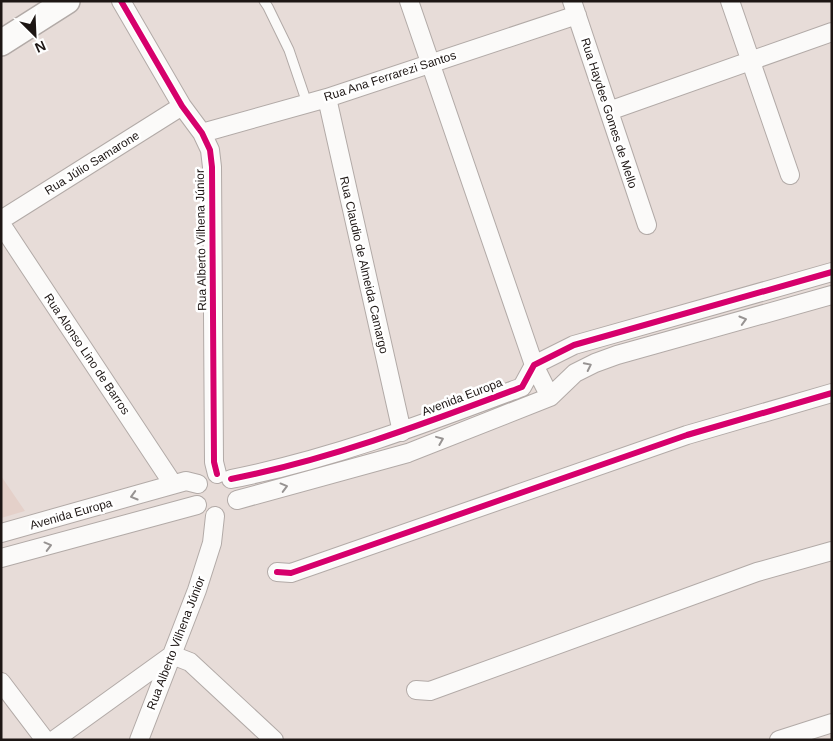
<svg xmlns="http://www.w3.org/2000/svg" width="833" height="741" font-family="Arial,sans-serif">
	<style>
		.built { fill: #e4d0c9 }
		.lines { fill: none; stroke-linecap: round; stroke-linejoin: round }
		.lane-casing { stroke: #b2aaa7; stroke-width: 11 }
		.street-casing { stroke: #b2aaa7; stroke-width: 20 }
		.secondary-casing { stroke: #b2aaa7; stroke-width: 28 }
		.lane { stroke: #fbfaf9; stroke-width: 9 }
		.street { stroke: #fbfaf9; stroke-width: 18 }
		.secondary { stroke: #fbfaf9; stroke-width: 25 }
		.cycleway-casing { stroke: #fff; stroke-width: 9 }
		.cycleway { stroke: #d6006c; stroke-width: 6 }
		.oneway { stroke: #979392 }
		.labels { text-anchor: middle; stroke-width: 5; stroke-linejoin: round; paint-order: stroke }
		.street-label { font-size: 12px; fill: #1d1614; stroke: #fff }
	</style>
	<rect width="100%" height="100%" fill="#e7dcd8"/>
	<!-- built -->
	<path class="built" d="M 1,476 L 25,511 L 1,518 Z"/>
	<g class="lines">
		<!-- lane casing -->
		<g class="lane-casing">
			<path id="lane" d="M 264,1 L 268,7 L 289,50 L 307,103"/>
		</g>
		<!-- street casing -->
		<g class="street-casing">
			<path id="street" d="M 121,1 L 182,106 L 202,133 L 210,150 L 212,167 L 214,462 L 217,474
				M 409,1 L 534,365 L 550,397
				M 572,1 L 647,225
				M 730,1 L 790,175
				M 327,98 L 402,432
				M 609,111 L 832,32
				M 202,133 L 327,98 L 577,15
				M 1,220 L 182,106
				M 1,224 L 169,478 L 171,485
				M 231,479 C 332,459 426,423 522,387 L 534,365 L 574,345 L 832,272
				M 237,500 L 408,453 L 550,397 L 575,373 L 595,363 L 617,355 L 832,295
				M 1,533 L 186,481 L 198,484
				M 1,558 L 197,505
				M 277,572 L 291,573 L 687,435 L 832,393
				M 1,682 L 45,740
				M 416,690 L 430,691 L 757,572 L 832,551
				M 54,740 L 172,655 L 190,662 L 274,740
				M 139,740 L 197,590 L 212,543 L 215,516
				M 779,740 L 832,723"/>
		</g>
		<!-- secondary casing -->
		<g class="secondary-casing">
			<path id="secondary" d="M 1,43 L 67,1"/>
		</g>
		<!-- lane -->
		<use href="#lane" class="lane"/>
		<!-- street -->
		<use href="#street" class="street"/>
		<!-- secondary -->
		<use href="#secondary" class="secondary"/>
		<!-- cycleway casing -->
		<g class="cycleway-casing">
			<path id="cycleway" d="M 121,1 L 182,106 L 202,133 L 210,150 L 212,167 L 214,462 L 217,474
				M 231,479 C 332,459 426,423 522,387 L 534,365 L 574,345 L 832,272
				M 277,572 L 291,573 L 687,435 L 832,393"/>
		</g>
		<!-- cycleway -->
		<use href="#cycleway" class="cycleway"/>
	</g>
	<!-- one-way arrows -->
	<defs><path id="oneway-chevron" d="M-2-3.5L2.5 0L-2 3.5" fill="none" stroke-width="1.6" stroke-linecap="round" stroke-linejoin="round" transform="scale(1.25)"/></defs>
	<g class="oneway">
		<use href="#oneway-chevron" transform="translate(743 320) rotate(-16)"/>
		<use href="#oneway-chevron" transform="translate(588 366) rotate(-26)"/>
		<use href="#oneway-chevron" transform="translate(440 440) rotate(-22)"/>
		<use href="#oneway-chevron" transform="translate(284 487) rotate(-15)"/>
		<use href="#oneway-chevron" transform="translate(134 496) rotate(164)"/>
		<use href="#oneway-chevron" transform="translate(48 546) rotate(-15)"/>
	</g>
	<g class="labels">
		<!-- street labels -->
		<g class="street-label">
			<text transform="translate(390 76) rotate(-18)" y="4">Rua Ana Ferrarezi Santos</text>
			<text transform="translate(609 113) rotate(72)" y="4">Rua Haydee Gomes de Mello</text>
			<text transform="translate(92 163) rotate(-32)" y="4">Rua Júlio Samarone</text>
			<text transform="translate(201 240) rotate(-91)" y="4">Rua Alberto Vilhena Júnior</text>
			<text transform="translate(364 265) rotate(77)" y="4">Rua Claudio de Almeida Camargo</text>
			<text transform="translate(87 354) rotate(56)" y="4">Rua Alonso Lino de Barros</text>
			<text transform="translate(462 397) rotate(-21)" y="4">Avenida Europa</text>
			<text transform="translate(71 514) rotate(-16)" y="4">Avenida Europa</text>
			<text transform="translate(176 643) rotate(-69)" y="4">Rua Alberto Vilhena Júnior</text>
		</g>
	</g>
	<!-- border -->
	<rect width="833" height="741" fill="none" stroke="#1d1614" stroke-width="5"/>
	<!-- north arrow -->
	<g transform="translate(35 35) rotate(156)" stroke="#ffffff" stroke-width="4" paint-order="stroke">
	<path d="M0-4L9 19L0 12L-9 19Z" fill="#1d1614"/>
	<text y="-8" font-size="14" font-weight="bold" text-anchor="middle" fill="#1d1614">N</text>
	</g>
</svg>
